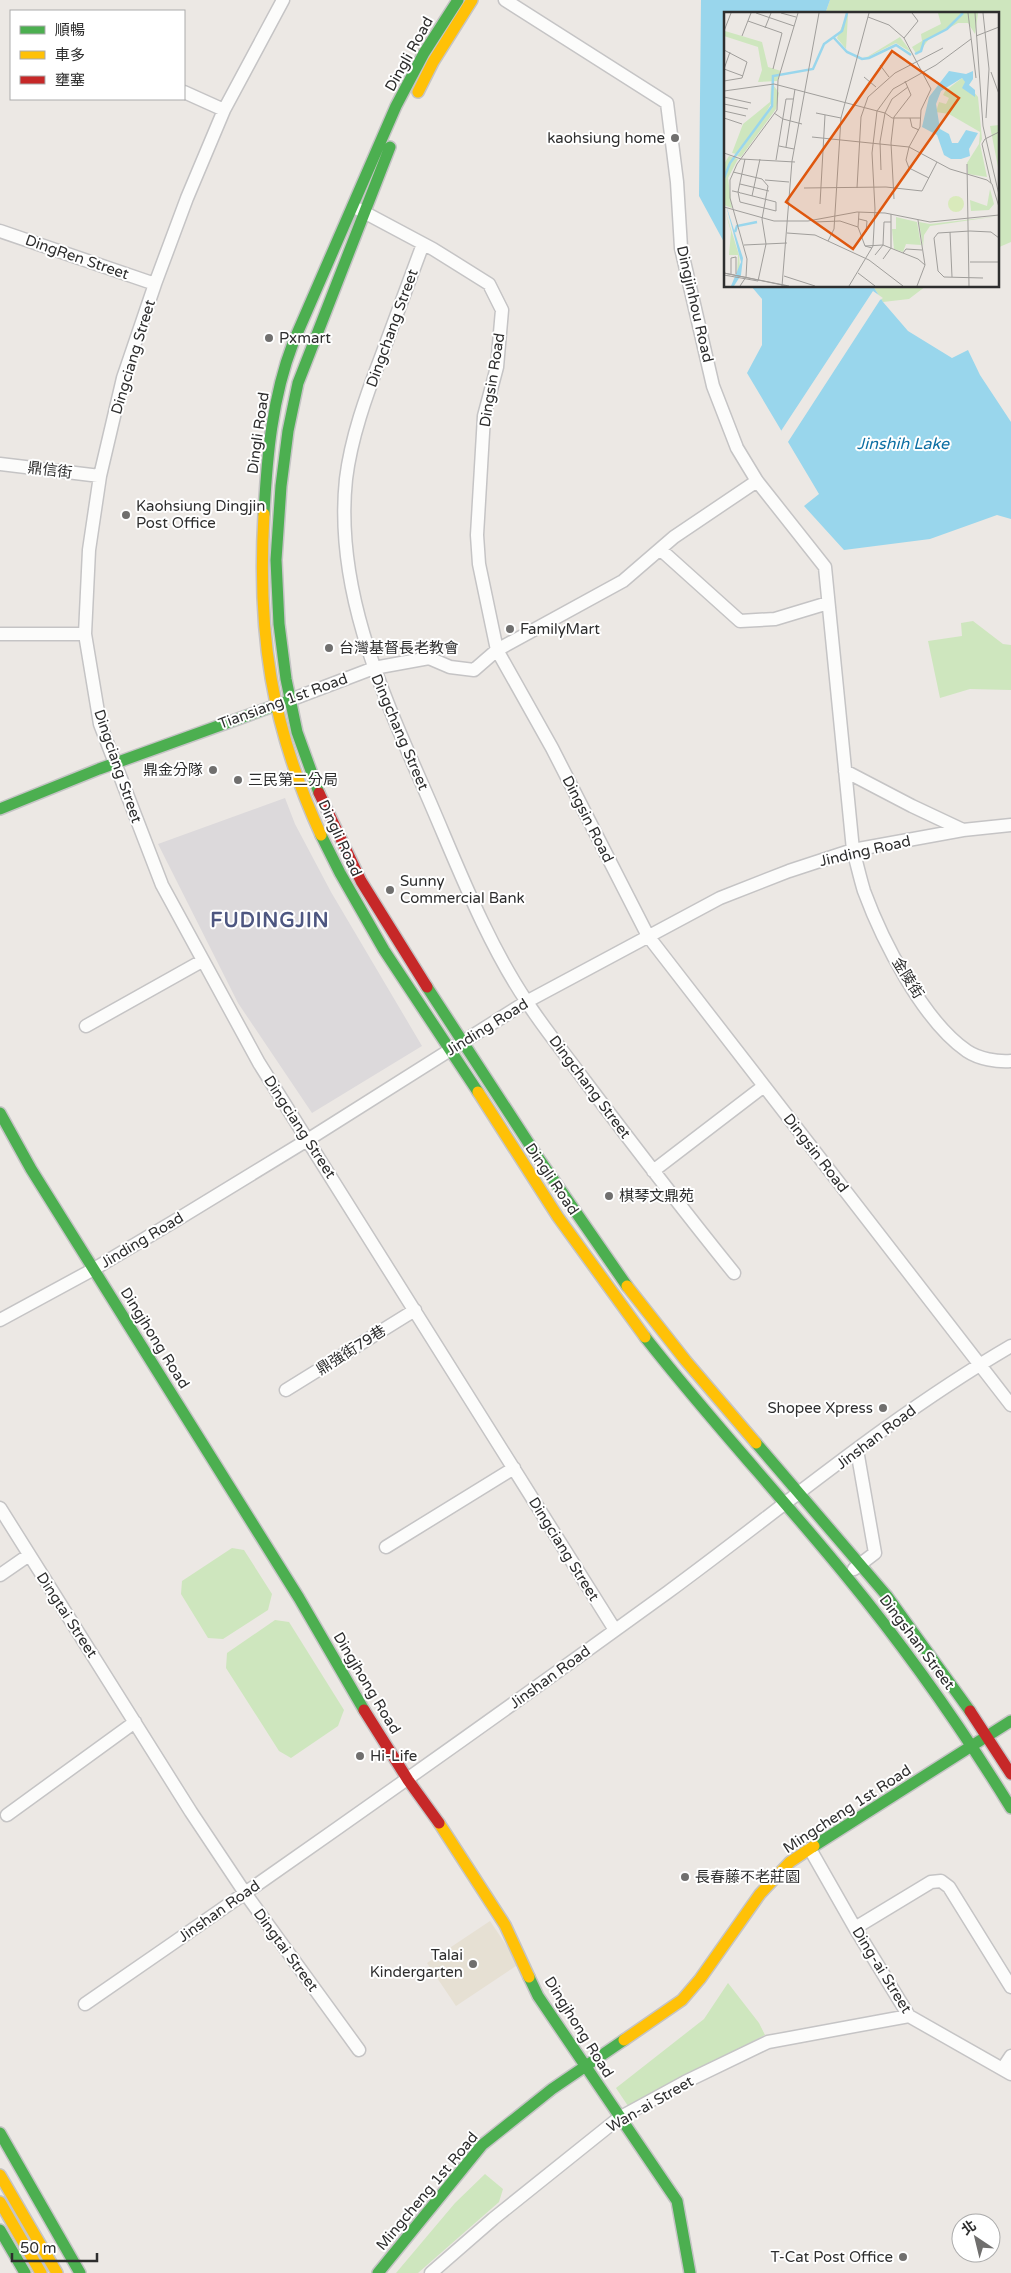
<svg xmlns="http://www.w3.org/2000/svg" width="1011" height="2273" font-family="'Varela Round','Noto Sans TC',sans-serif">
	<style>
		.industrial { fill: #dcd9db }
		.education { fill: #e6e0d3 }
		.green { fill: #cee6be }
		.water { fill: #99d6ec }
		.pier { fill: #ece8e4 }
		.lines { fill: none; stroke-linecap: round; stroke-linejoin: round }
		.street-casing { stroke: #c5c4c5; stroke-width: 15 }
		.fast-casing { stroke: #c5c4c5; stroke-width: 14 }
		.slow-casing { stroke: #c5c4c5; stroke-width: 14 }
		.jam-casing { stroke: #c5c4c5; stroke-width: 14 }
		.street { stroke: #fcfcfb; stroke-width: 12 }
		.fast { stroke: #4caf50; stroke-width: 11 }
		.slow { stroke: #ffc107; stroke-width: 11 }
		.jam { stroke: #c62828; stroke-width: 11 }
		.poi-dot { fill: #706f6e; stroke: #fff; stroke-width: 2 }
		.labels { text-anchor: middle; stroke-width: 4; stroke-linejoin: round; paint-order: stroke }
		.street-label { font-size: 15px; fill: #2e2e2e; stroke: #fff }
		.poi-label { font-size: 15px; fill: #2e2e2e; stroke: #fff; text-anchor: start }
		.water-label { font-size: 16px; font-style: italic; fill: #0d6fa3; stroke: #fff }
		.district-label { font-size: 20px; font-weight: bold; letter-spacing: 1px; fill: #4d5680; stroke: #fff }
		.inset-river { fill: none; stroke: #99d6ec; stroke-width: 2.5 }
		.inset-road { fill: none; stroke: #a09e9b; stroke-width: 1 }
		.view { fill: #df570e; fill-opacity: 0.15; stroke: #df570e; stroke-width: 2.5 }
		.inset-edge { fill: none; stroke: #2e2e2e; stroke-width: 2.5 }
	</style>
	<rect width="100%" height="100%" fill="#ece8e4"/>
	<!-- industrial -->
	<path class="industrial" d="M 285,798 L 295,824 L 331,892 L 422,1046 L 312,1113 L 238,1003 L 158,844 Z"/>
	<!-- education -->
	<path class="education" d="M 490,1921 L 519,1964 L 456,2006 L 427,1963 Z"/>
	<!-- green -->
	<path class="green" d="M 830,0 L 1011,0 L 1011,242 L 997,248 L 997,14 L 825,14 Z
		M 873,286 L 926,286 L 909,299 L 883,302 Z
		M 973,621 L 1003,644 L 1011,645 L 1011,690 L 970,689 L 940,698 L 928,641 L 962,636 L 961,623 Z
		M 232,1548 L 244,1550 L 272,1594 L 268,1610 L 223,1639 L 208,1638 L 181,1594 L 182,1581 Z
		M 275,1620 L 289,1622 L 344,1710 L 338,1726 L 291,1758 L 279,1751 L 226,1668 L 227,1653 Z
		M 728,1983 L 759,2023 L 765,2035 L 628,2106 L 616,2088 L 704,2019 Z
		M 485,2174 L 503,2189 L 499,2202 L 418,2273 L 396,2273 L 455,2203 Z"/>
	<!-- water -->
	<path class="water" d="M 701,0 L 830,0 L 825,14 L 725,14 L 725,244 L 699,196 Z
		M 751,286 L 873,286 L 883,302 L 908,331 L 952,358 L 968,350 L 980,375 L 1011,422 L 1011,519 L 997,515 L 930,539 L 844,550 L 804,506 L 819,494 L 747,373 L 762,345 L 762,299 Z"/>
	<!-- pier -->
	<path class="pier" d="M 873,291 L 883,298 L 880,300 L 786,445 L 781,431 Z"/>
	<g class="lines">
		<!-- street casing -->
		<g class="street-casing">
			<path id="street" d="M 283,0 L 224,110 L 187,198 L 155,284 L 123,378 L 100,476 L 89,550 L 85,634 L 100,724 L 162,885 L 259,1063 L 615,1630
				M 505,0 L 667,103 L 677,182 L 681,248 L 713,386 L 737,448 L 757,481 L 825,567 L 853,850 C 857,864 860,878 864,891 C 882,940 923,1021 967,1051 C 979,1059 997,1062 1011,1061
				M 184,92 L 224,110
				M 358,209 L 433,249 L 489,284 L 502,310 L 497,367 L 484,416 L 477,535 L 479,564 L 497,650 L 552,748 L 648,936 L 1011,1405
				M 0,231 L 155,284
				M 423,244 C 409,282 395,320 381,357 C 366,396 351,438 346,479 C 334,592 385,699 429,800 C 458,867 486,941 527,1002 C 545,1030 566,1055 585,1081 C 634,1146 683,1210 734,1273
				M 0,464 L 100,476
				M 661,550 L 740,621 L 775,619 L 828,603
				M 0,634 L 85,634
				M 290,700 L 374,668 L 429,658 L 450,667 L 474,670 L 497,650 L 623,581 L 674,537 L 757,481
				M 845,771 L 912,806 L 963,830
				M 86,1026 L 202,961
				M 653,1171 L 764,1086
				M 0,1320 L 94,1269 L 178,1219 L 309,1139 L 526,1002 L 720,898 L 789,871 L 853,850 L 963,830 L 1011,825
				M 286,1390 L 415,1310
				M 0,1508 L 191,1812 L 245,1893 L 359,2050
				M 386,1547 L 514,1468
				M 854,1569 L 875,1553 L 857,1450
				M 0,1575 L 29,1555
				M 7,1815 L 135,1722
				M 810,1849 L 855,1928 L 909,2016 L 1011,2074
				M 855,1928 L 931,1882 L 941,1881 L 949,1887 L 1011,1987
				M 85,2004 C 281,1869 475,1732 668,1592 C 781,1509 889,1417 1011,1346
				M 1003,2068 L 1011,2056
				M 431,2273 L 493,2219 L 619,2118 L 685,2082 L 768,2042 L 909,2016"/>
		</g>
		<!-- fast casing -->
		<g class="fast-casing">
			<path id="fast" d="M 264,514 C 267,456 272,398 293,343 L 396,106 L 424,53 L 458,0
				M 319,793 L 297,732 L 286,679 L 279,624 L 276,560 L 281,486 L 288,431 L 298,383 L 390,147
				M 0,809 L 99,769 L 285,702
				M 321,835 L 340,873 L 384,950 L 478,1092
				M 427,987 L 537,1156 L 627,1286
				M 0,1113 L 31,1169 L 299,1598 L 364,1710
				M 645,1337 C 709,1419 781,1496 847,1577 C 907,1650 961,1727 1011,1808
				M 756,1443 L 887,1596 L 970,1711
				M 814,1846 L 1011,1721
				M 529,1977 L 538,1996 L 677,2201 L 690,2273
				M 0,2133 L 80,2273
				M 0,2230 L 25,2273
				M 378,2273 L 482,2145 L 552,2089 L 624,2040"/>
		</g>
		<!-- slow casing -->
		<g class="slow-casing">
			<path id="slow" d="M 418,92 L 433,62 L 472,0
				M 264,514 C 257,633 271,726 321,835
				M 478,1092 L 558,1217 L 645,1337
				M 627,1286 L 686,1361 L 756,1443
				M 439,1823 L 505,1925 L 529,1977
				M 624,2040 L 682,2000 L 700,1979 L 760,1894 L 790,1862 L 814,1846
				M 0,2175 L 57,2273
				M 0,2202 L 41,2273"/>
		</g>
		<!-- jam casing -->
		<g class="jam-casing">
			<path id="jam" d="M 319,793 L 361,881 L 427,987
				M 364,1710 L 408,1780 L 439,1823
				M 970,1711 L 1011,1774"/>
		</g>
		<!-- street -->
		<use href="#street" class="street"/>
		<!-- fast -->
		<use href="#fast" class="fast"/>
		<!-- slow -->
		<use href="#slow" class="slow"/>
		<!-- jam -->
		<use href="#jam" class="jam"/>
	</g>
	<!-- markers -->
	<g class="poi-dot">
		<circle cx="675" cy="138" r="5"/>
		<circle cx="269" cy="338" r="5"/>
		<circle cx="126" cy="515" r="5"/>
		<circle cx="510" cy="629" r="5"/>
		<circle cx="329" cy="648" r="5"/>
		<circle cx="213" cy="770" r="5"/>
		<circle cx="238" cy="780" r="5"/>
		<circle cx="390" cy="890" r="5"/>
		<circle cx="609" cy="1196" r="5"/>
		<circle cx="883" cy="1408" r="5"/>
		<circle cx="360" cy="1756" r="5"/>
		<circle cx="685" cy="1877" r="5"/>
		<circle cx="473" cy="1964" r="5"/>
		<circle cx="903" cy="2257" r="5"/>
	</g>
	<g class="labels">
		<!-- street labels -->
		<g class="street-label">
			<text transform="translate(409 54) rotate(-61)" y="5">Dingli Road</text>
			<text transform="translate(77 257) rotate(19)" y="5">DingRen Street</text>
			<text transform="translate(695 304) rotate(77)" y="5">Dingjinhou Road</text>
			<text transform="translate(392 328) rotate(-70)" y="5">Dingchang Street</text>
			<text transform="translate(133 357) rotate(-73)" y="5">Dingciang Street</text>
			<text transform="translate(492 380) rotate(-81)" y="5">Dingsin Road</text>
			<text transform="translate(258 433) rotate(-82)" y="5">Dingli Road</text>
			<text transform="translate(50 470) rotate(7)" y="5">鼎信街</text>
			<text transform="translate(283 701) rotate(-20)" y="5">Tiansiang 1st Road</text>
			<text transform="translate(400 732) rotate(67)" y="5">Dingchang Street</text>
			<text transform="translate(118 766) rotate(71)" y="5">Dingciang Street</text>
			<text transform="translate(588 819) rotate(63)" y="5">Dingsin Road</text>
			<text transform="translate(340 838) rotate(65)" y="5">Dingli Road</text>
			<text transform="translate(865 851) rotate(-13)" y="5">Jinding Road</text>
			<text transform="translate(908 978) rotate(58)" y="5">金陵街</text>
			<text transform="translate(487 1027) rotate(-32)" y="5">Jinding Road</text>
			<text transform="translate(590 1087) rotate(53)" y="5">Dingchang Street</text>
			<text transform="translate(300 1127) rotate(57)" y="5">Dingciang Street</text>
			<text transform="translate(816 1153) rotate(52)" y="5">Dingsin Road</text>
			<text transform="translate(552 1179) rotate(56)" y="5">Dingli Road</text>
			<text transform="translate(142 1240) rotate(-31)" y="5">Jinding Road</text>
			<text transform="translate(155 1338) rotate(58)" y="5">Dingjhong Road</text>
			<text transform="translate(351 1350) rotate(-32)" y="5">鼎強街79巷</text>
			<text transform="translate(876 1437) rotate(-37)" y="5">Jinshan Road</text>
			<text transform="translate(564 1549) rotate(58)" y="5">Dingciang Street</text>
			<text transform="translate(67 1615) rotate(57)" y="5">Dingtai Street</text>
			<text transform="translate(917 1642) rotate(53)" y="5">Dingshan Street</text>
			<text transform="translate(550 1677) rotate(-36)" y="5">Jinshan Road</text>
			<text transform="translate(367 1683) rotate(59)" y="5">Dingjhong Road</text>
			<text transform="translate(847 1809) rotate(-33)" y="5">Mingcheng 1st Road</text>
			<text transform="translate(219 1911) rotate(-35)" y="5">Jinshan Road</text>
			<text transform="translate(286 1950) rotate(54)" y="5">Dingtai Street</text>
			<text transform="translate(882 1970) rotate(58)" y="5">Ding-ai Street</text>
			<text transform="translate(579 2027) rotate(58)" y="5">Dingjhong Road</text>
			<text transform="translate(650 2104) rotate(-30)" y="5">Wan-ai Street</text>
			<text transform="translate(427 2191) rotate(-50)" y="5">Mingcheng 1st Road</text>
		</g>
		<!-- poi labels -->
		<g class="poi-label">
			<text x="665" y="143" text-anchor="end">kaohsiung home</text>
			<text x="279" y="343">Pxmart</text>
			<text x="136" y="511">Kaohsiung Dingjin<tspan x="136" dy="17">Post Office</tspan></text>
			<text x="520" y="634">FamilyMart</text>
			<text x="339" y="653">台灣基督長老教會</text>
			<text x="203" y="775" text-anchor="end">鼎金分隊</text>
			<text x="248" y="785">三民第二分局</text>
			<text x="400" y="886">Sunny<tspan x="400" dy="17">Commercial Bank</tspan></text>
			<text x="619" y="1201">棋琴文鼎苑</text>
			<text x="873" y="1413" text-anchor="end">Shopee Xpress</text>
			<text x="370" y="1761">Hi-Life</text>
			<text x="695" y="1882">長春藤不老莊園</text>
			<text x="463" y="1960" text-anchor="end">Talai<tspan x="463" dy="17">Kindergarten</tspan></text>
			<text x="893" y="2262" text-anchor="end">T-Cat Post Office</text>
		</g>
		<!-- water labels -->
		<g class="water-label">
			<text x="903" y="449">Jinshih Lake</text>
		</g>
		<!-- district labels -->
		<g class="district-label">
			<text x="270" y="927">FUDINGJIN</text>
		</g>
	</g>
	<!-- overview -->
	<g transform="translate(724 12)">
		<rect width="275" height="275" fill="#ece8e4"/>
		<path d="M 214,1 L 254,1 L 251,22 L 244,11 L 234,11 L 205,27 L 193,43 L 188,35 L 198,29 L 197,22 L 217,12 ZM 123,2 L 124,3 L 122,37 L 113,26 ZM 1,19 L 38,30 L 44,55 L 57,59 L 53,69 L 34,70 L 38,58 L 34,35 L 0,24 ZM 176,25 L 188,41 L 172,31 L 144,45 L 135,44 L 143,45 ZM 238,66 L 254,85 L 258,127 L 256,132 L 263,165 L 244,162 L 243,151 L 255,132 L 256,120 L 225,102 L 212,100 L 215,90 L 222,92 L 225,86 L 219,83 L 221,79 ZM 47,73 L 49,88 L 36,111 L 49,94 L 50,74 L 55,81 L 52,97 L 17,145 L 13,144 L 29,121 L 12,142 L 8,141 L 19,112 L 46,90 ZM 275,113 L 275,153 L 274,155 L 266,114 ZM 5,144 L 14,147 L 4,166 L 8,196 L 0,193 L 0,152 ZM 266,177 L 270,192 L 265,198 L 247,199 L 246,188 L 263,194 ZM 1,198 L 15,243 L 16,256 L 13,262 L 14,243 L 5,243 L 7,220 ZM 275,204 L 206,214 L 200,223 L 199,235 L 195,210 L 206,212 ZM 172,205 L 193,210 L 197,233 L 182,232 L 179,240 L 170,237 L 168,217 L 172,217 Z" fill="#cee6be"/>
		<path d="M224 192a8 8 0 1 1 16 0a8 8 0 1 1-16 0Z" fill="#d9eabb"/>
		<path d="M 225,59 L 242,62 L 249,59 L 249,67 L 245,73 L 251,78 L 251,85 L 238,76 L 241,70 L 238,66 L 217,79 L 212,92 L 216,117 L 225,122 L 228,131 L 234,131 L 242,118 L 254,121 L 245,137 L 246,144 L 237,147 L 227,147 L 220,143 L 213,123 L 198,115 L 205,85 ZM 2,193 L 19,246 L 17,263 L 10,274 L 7,274 L 17,250 Z" fill="#99d6ec"/>
		<path class="inset-river" d="M 110,26 L 123,40 L 138,47 L 145,46 L 172,33 L 187,43M 191,42 L 197,39 L 200,29 L 223,17 L 239,1M 0,166 L 6,151 L 48,94 L 49,64 L 89,57 L 100,32 L 118,19 L 123,1M 11,220 L 13,214 L 33,210"/>
		<path class="inset-road" d="M 32,1 L 70,14M 57,1 L 72,5M 244,1 L 252,66M 251,1 L 259,114 L 275,183M 259,1 L 265,57 L 262,106M 144,5 L 165,13 L 180,26 L 207,77 L 197,98 L 196,115 L 185,135 L 182,148 L 185,156 L 205,166M 24,9 L 58,21 L 49,57M 41,16 L 47,1M 0,19 L 7,1M 18,24 L 27,1M 252,24 L 275,15M 180,26 L 194,9 L 188,1M 0,38 L 23,50 L 18,66 L 0,69M 156,53 L 165,65M 0,57 L 19,64M 0,57 L 6,40M 267,60 L 275,82M 140,65 L 152,75M 0,79 L 50,72 L 161,101 L 168,106 L 196,106M 0,85 L 27,91M 0,92 L 24,97M 0,99 L 22,104M 50,101 L 59,107 L 78,112M 92,101 L 117,106M 0,106 L 18,112M 186,106 L 188,115 L 195,118M 88,125 L 185,135 L 226,157 L 263,168 L 268,172 L 275,195M 55,134 L 70,137M 62,135 L 71,77M 0,141 L 17,147 L 71,150M 52,148 L 62,87 L 69,87M 243,152 L 245,274M 157,158 L 156,130 L 161,101 L 168,87 L 184,75M 9,160 L 38,167 L 44,174 L 38,207 L 42,232 L 34,269M 41,168 L 65,170M 267,171 L 258,132 L 261,127 L 275,120M 16,172 L 45,179M 80,176 L 162,175 L 198,179 L 213,150M 133,176 L 137,105 L 144,85 L 171,61 L 219,36M 8,179 L 9,179 L 13,180 L 15,180 L 16,181 L 17,181 L 52,190 L 52,199 L 16,190 L 14,180 L 21,147M 28,184 L 36,147M 170,187 L 167,131 L 170,105 L 187,83 L 181,69M 96,192 L 101,103M 0,195 L 50,209 L 84,209 L 133,200 L 161,201 L 206,210 L 275,203M 135,200 L 134,215 L 141,234 L 148,236M 135,207 L 143,209 L 142,220 L 138,223M 194,208 L 201,253M 90,210 L 116,209 L 134,215M 226,220 L 228,265M 63,221 L 91,223 L 145,248 L 179,274M 104,229 L 110,217 L 117,106 L 145,1M 20,233 L 63,231M 141,234 L 159,233 L 194,247 L 201,253 L 193,274M 179,241 L 182,237 L 198,238M 151,243 L 159,233 L 160,210 L 167,210M 159,247 L 167,236 L 167,202M 246,250 L 275,250M 0,261 L 65,274M 0,261 L 63,274M 134,261 L 151,274M 7,262 L 7,246 L 12,245 L 12,262M 0,263 L 34,269M 60,264 L 91,274M 259,266 L 220,265 L 214,259 L 210,226 L 214,221 L 246,219 L 267,220 L 275,226M 16,274 L 22,265 L 23,247 L 6,186 L 6,168 L 13,152 L 53,98 L 54,68 L 74,1M 58,274 L 68,149 L 95,1M 125,274 L 149,234 L 151,197 L 148,141 L 153,99 L 169,77 L 212,53 L 247,27"/>
		<path class="view" d="M 168,39 L 235,86 L 129,237 L 62,190 Z"/>
		<rect width="275" height="275" class="inset-edge"/>
	</g>
	<!-- legend -->
	<rect x="10" y="10" width="175" height="90" fill="#ffffff" stroke="#ababab"/>
	<rect x="20" y="26" width="25" height="8" fill="#4caf50" stroke="#ababab"/>
	<text x="55" y="35" font-size="15" fill="#2e2e2e">順暢</text>
	<rect x="20" y="51" width="25" height="8" fill="#ffc107" stroke="#ababab"/>
	<text x="55" y="60" font-size="15" fill="#2e2e2e">車多</text>
	<rect x="20" y="76" width="25" height="8" fill="#c62828" stroke="#ababab"/>
	<text x="55" y="85" font-size="15" fill="#2e2e2e">壅塞</text>
	<!-- north arrow -->
	<g transform="translate(976 2238) rotate(325)"><circle r="24" fill="#ffffff" stroke="#ababab"/>
	<path d="M0-4L9 19L0 12L-9 19Z" fill="#706f6e"/>
	<text y="-8" font-size="14" font-weight="bold" text-anchor="middle" fill="#2e2e2e">北</text>
	</g>
	<!-- scale -->
	<path d="M12 2253v8h85v-8" fill="none" stroke="#2e2e2e" stroke-width="2.5"/>
	<text x="20" y="2253" font-size="15" fill="#2e2e2e" stroke="#ffffff" stroke-width="4" paint-order="stroke">50 m</text>
</svg>
